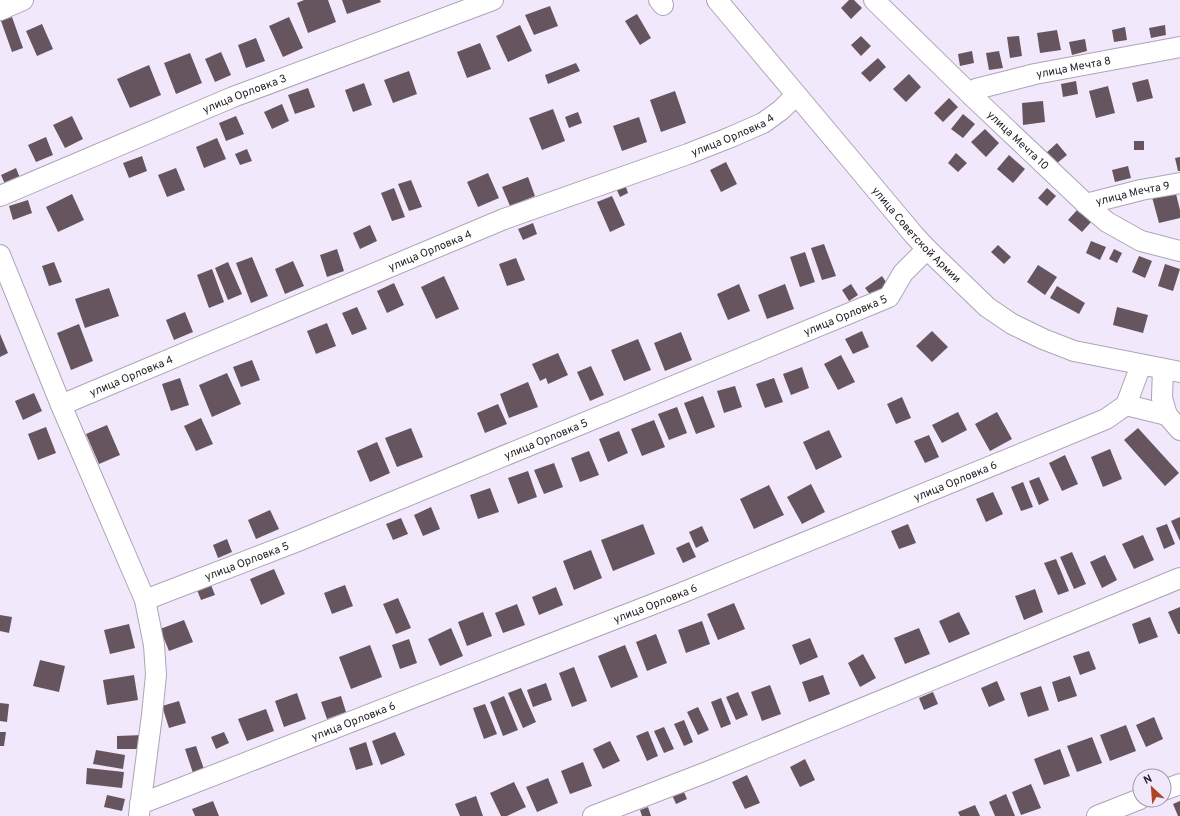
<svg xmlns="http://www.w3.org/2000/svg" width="1180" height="816" font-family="Overpass,sans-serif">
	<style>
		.building { fill: #66555f }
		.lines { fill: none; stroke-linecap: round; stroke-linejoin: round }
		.minor-casing { stroke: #ada4b6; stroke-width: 22 }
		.minor { stroke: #fff; stroke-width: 20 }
		.labels { text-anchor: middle; stroke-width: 4; stroke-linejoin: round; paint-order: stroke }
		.street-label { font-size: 11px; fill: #252228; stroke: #f2e8fb }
	</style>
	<rect width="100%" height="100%" fill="#f2e8fb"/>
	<!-- building -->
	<path class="building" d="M 304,0 L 328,0 L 336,22 L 308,33 L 297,3 Z
		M 342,0 L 380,0 L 381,2 L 347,14 Z
		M 849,0 L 854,0 L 862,8 L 851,19 L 841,8 Z
		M 550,6 L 558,26 L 534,35 L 525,15 Z
		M 637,14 L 651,38 L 640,45 L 625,21 Z
		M 12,17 L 23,48 L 12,52 L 1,21 Z
		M 289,17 L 303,48 L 283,57 L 269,26 Z
		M 42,24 L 53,49 L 37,56 L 26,31 Z
		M 520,25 L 532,51 L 508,62 L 496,36 Z
		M 1165,25 L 1166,35 L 1151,38 L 1149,28 Z
		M 1125,27 L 1127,40 L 1114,42 L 1112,30 Z
		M 1057,30 L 1061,50 L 1040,53 L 1037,33 Z
		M 861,36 L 871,46 L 861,56 L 851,45 Z
		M 1019,36 L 1022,56 L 1010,58 L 1007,37 Z
		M 256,38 L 265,61 L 246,68 L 238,45 Z
		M 1085,39 L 1087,51 L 1072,55 L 1069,42 Z
		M 480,43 L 491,69 L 467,78 L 457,52 Z
		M 972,51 L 974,63 L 960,66 L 958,54 Z
		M 999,51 L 1003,68 L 989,70 L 986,53 Z
		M 221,52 L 231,75 L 215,82 L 205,59 Z
		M 190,53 L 202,83 L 176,94 L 164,63 Z
		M 878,58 L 886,67 L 870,82 L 861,73 Z
		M 576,63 L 580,71 L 548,84 L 545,75 Z
		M 149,65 L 161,95 L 130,108 L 117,79 Z
		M 409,71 L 417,94 L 393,103 L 384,80 Z
		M 909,74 L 921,87 L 906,102 L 893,89 Z
		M 1148,79 L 1153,98 L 1137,102 L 1132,83 Z
		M 1076,81 L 1078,94 L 1063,97 L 1061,84 Z
		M 364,83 L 372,105 L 353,112 L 345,90 Z
		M 1108,86 L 1115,113 L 1096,118 L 1089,91 Z
		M 308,88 L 315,107 L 295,114 L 288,95 Z
		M 675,91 L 686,123 L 661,132 L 650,100 Z
		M 949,98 L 958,107 L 943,122 L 934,113 Z
		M 1043,101 L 1045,122 L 1023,125 L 1022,103 Z
		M 282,104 L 289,121 L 272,129 L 264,112 Z
		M 553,109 L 565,141 L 542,150 L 529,118 Z
		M 578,112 L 582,123 L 569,128 L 565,117 Z
		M 963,114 L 975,124 L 963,138 L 951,129 Z
		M 72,116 L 83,139 L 65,148 L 53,125 Z
		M 236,116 L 244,134 L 226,141 L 219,123 Z
		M 639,117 L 647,142 L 622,151 L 613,126 Z
		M 985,129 L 999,143 L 986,157 L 971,142 Z
		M 46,137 L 53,155 L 36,162 L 28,145 Z
		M 217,138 L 226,159 L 204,168 L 196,147 Z
		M 1134,141 L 1144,141 L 1144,150 L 1134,150 Z
		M 1057,143 L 1067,155 L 1056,164 L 1046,153 Z
		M 247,149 L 252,161 L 240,165 L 235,154 Z
		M 956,153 L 967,163 L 958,172 L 948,163 Z
		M 1009,155 L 1025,169 L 1013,183 L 997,169 Z
		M 142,156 L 147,171 L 129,178 L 123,163 Z
		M 1180,157 L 1180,171 L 1178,171 L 1175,158 Z
		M 726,162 L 737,184 L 721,192 L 710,170 Z
		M 1128,166 L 1131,178 L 1115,182 L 1112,170 Z
		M 16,168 L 20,178 L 5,184 L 1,175 Z
		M 176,168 L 185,190 L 167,197 L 158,175 Z
		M 488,173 L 499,198 L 478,207 L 467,182 Z
		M 528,177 L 535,196 L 510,206 L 502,187 Z
		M 411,180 L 422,207 L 409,211 L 398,184 Z
		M 625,184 L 628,193 L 620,197 L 616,188 Z
		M 394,188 L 405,217 L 392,221 L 381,193 Z
		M 1047,188 L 1056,196 L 1047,206 L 1038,198 Z
		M 1175,190 L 1180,210 L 1180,218 L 1159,223 L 1152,197 Z
		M 72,194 L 84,220 L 58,232 L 46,207 Z
		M 612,196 L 625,225 L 610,232 L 597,202 Z
		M 28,200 L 32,213 L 13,220 L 9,206 Z
		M 1078,209 L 1092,221 L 1082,232 L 1068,220 Z
		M 533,223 L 537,234 L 523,240 L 518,229 Z
		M 370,225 L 377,241 L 360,249 L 353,233 Z
		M 1091,241 L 1106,247 L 1100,260 L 1086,253 Z
		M 824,244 L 836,276 L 822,280 L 811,248 Z
		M 998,245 L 1011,257 L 1004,264 L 991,252 Z
		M 337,249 L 344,271 L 327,277 L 320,255 Z
		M 1114,249 L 1122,253 L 1117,263 L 1109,259 Z
		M 805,252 L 815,282 L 800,287 L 790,257 Z
		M 1139,256 L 1152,261 L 1145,278 L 1132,272 Z
		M 252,257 L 268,296 L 251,303 L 236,263 Z
		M 516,258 L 525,280 L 507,286 L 499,264 Z
		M 293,261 L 304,286 L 285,294 L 275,269 Z
		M 54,262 L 62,282 L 49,286 L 42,266 Z
		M 228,262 L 242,294 L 228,300 L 215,268 Z
		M 1165,264 L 1180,269 L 1173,291 L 1158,286 Z
		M 1038,265 L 1057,277 L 1045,295 L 1027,282 Z
		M 212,269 L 224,302 L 209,308 L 197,275 Z
		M 444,276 L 459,309 L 436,319 L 421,287 Z
		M 882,276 L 888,285 L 872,297 L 865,288 Z
		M 394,283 L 404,305 L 387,313 L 377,291 Z
		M 739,284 L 750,311 L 728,320 L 717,294 Z
		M 785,284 L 794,309 L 767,319 L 758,295 Z
		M 851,284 L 858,295 L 849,301 L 842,290 Z
		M 1057,286 L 1085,303 L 1079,314 L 1050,298 Z
		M 109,288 L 119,316 L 85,328 L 75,299 Z
		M 357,307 L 367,329 L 352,335 L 342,313 Z
		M 1117,307 L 1148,315 L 1143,333 L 1113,325 Z
		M 185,312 L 193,332 L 174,340 L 166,320 Z
		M 327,323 L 336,346 L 316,354 L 307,331 Z
		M 79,324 L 93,361 L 71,370 L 57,333 Z
		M 862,331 L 869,347 L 853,354 L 845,339 Z
		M 932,331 L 948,347 L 932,362 L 916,346 Z
		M 681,332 L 692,360 L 665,371 L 654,343 Z
		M 0,334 L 8,353 L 0,357 Z
		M 638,339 L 651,370 L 624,381 L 611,350 Z
		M 558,353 L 568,375 L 548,384 L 546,378 L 540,381 L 532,364 Z
		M 841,355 L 855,382 L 838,390 L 824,364 Z
		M 252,360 L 260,380 L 241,387 L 233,367 Z
		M 591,366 L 604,395 L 590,401 L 577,372 Z
		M 802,367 L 809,388 L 791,395 L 783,374 Z
		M 227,373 L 241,404 L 212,417 L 199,385 Z
		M 180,378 L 189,405 L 171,411 L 162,384 Z
		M 774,378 L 783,402 L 765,408 L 756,384 Z
		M 528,382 L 538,407 L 509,418 L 500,394 Z
		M 735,386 L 742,407 L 724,413 L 717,391 Z
		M 34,393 L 42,411 L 23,420 L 15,401 Z
		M 703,396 L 715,427 L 696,434 L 684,403 Z
		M 902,397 L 911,418 L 896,424 L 887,404 Z
		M 498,404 L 507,424 L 485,433 L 477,413 Z
		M 677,407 L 687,433 L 669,440 L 658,414 Z
		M 958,412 L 967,430 L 942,443 L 932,425 Z
		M 997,412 L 1012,439 L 990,451 L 975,424 Z
		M 201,418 L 213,444 L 196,451 L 184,426 Z
		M 654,420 L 665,447 L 642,456 L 631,429 Z
		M 107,425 L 120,455 L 99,464 L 86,434 Z
		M 46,427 L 56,453 L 38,460 L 28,434 Z
		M 411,428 L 423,457 L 397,467 L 385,438 Z
		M 1138,428 L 1179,473 L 1165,486 L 1124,440 Z
		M 829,430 L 842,457 L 816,470 L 803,442 Z
		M 619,431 L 628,453 L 608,462 L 599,439 Z
		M 929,435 L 939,457 L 925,463 L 914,441 Z
		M 377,442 L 390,473 L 370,482 L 357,451 Z
		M 1110,449 L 1122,479 L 1103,487 L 1091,457 Z
		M 589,451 L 599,475 L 580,482 L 571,458 Z
		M 1065,455 L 1078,484 L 1062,491 L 1049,463 Z
		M 554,463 L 563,487 L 544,494 L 534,470 Z
		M 528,471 L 537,497 L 518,504 L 508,478 Z
		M 1039,477 L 1049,500 L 1039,505 L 1029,481 Z
		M 1023,482 L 1033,507 L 1021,511 L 1011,487 Z
		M 811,484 L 825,512 L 802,524 L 787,497 Z
		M 769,485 L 784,515 L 754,529 L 740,499 Z
		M 490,488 L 499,512 L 478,519 L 470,495 Z
		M 993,492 L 1003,514 L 986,522 L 976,499 Z
		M 431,507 L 440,529 L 423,536 L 414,515 Z
		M 270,510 L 279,529 L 256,539 L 248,520 Z
		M 1180,517 L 1180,541 L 1171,521 Z
		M 401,518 L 408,534 L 393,540 L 386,524 Z
		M 643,524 L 655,554 L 613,571 L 601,540 Z
		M 908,524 L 916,543 L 899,549 L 891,531 Z
		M 1167,524 L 1175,544 L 1164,549 L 1156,528 Z
		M 702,526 L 709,541 L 696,548 L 689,532 Z
		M 1143,535 L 1154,560 L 1134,569 L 1122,544 Z
		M 227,539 L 232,552 L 218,558 L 213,545 Z
		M 689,542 L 696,557 L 683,563 L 676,548 Z
		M 591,550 L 602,578 L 574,590 L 563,561 Z
		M 1072,552 L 1086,584 L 1074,589 L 1060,557 Z
		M 1105,555 L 1117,580 L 1102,588 L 1090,562 Z
		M 1056,559 L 1069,591 L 1058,595 L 1044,563 Z
		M 274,569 L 285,594 L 261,605 L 250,579 Z
		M 211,585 L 215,595 L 201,600 L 197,590 Z
		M 345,585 L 353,606 L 332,614 L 324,593 Z
		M 556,587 L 563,605 L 539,615 L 532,597 Z
		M 1035,589 L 1043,612 L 1024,620 L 1015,596 Z
		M 398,598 L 411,628 L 396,634 L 383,604 Z
		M 734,603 L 745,629 L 718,640 L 707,614 Z
		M 517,604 L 525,625 L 503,633 L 495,613 Z
		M 1180,607 L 1180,634 L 1178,634 L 1168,612 Z
		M 483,612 L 492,636 L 467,646 L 458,622 Z
		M 959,612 L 970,634 L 949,643 L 939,621 Z
		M 0,615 L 12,617 L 9,633 L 0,631 Z
		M 1150,617 L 1158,637 L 1139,644 L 1132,624 Z
		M 184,620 L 193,642 L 169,651 L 160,629 Z
		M 702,621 L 710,644 L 686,653 L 678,630 Z
		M 129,624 L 135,648 L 110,654 L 104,630 Z
		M 451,628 L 463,656 L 440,666 L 428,639 Z
		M 919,628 L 930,654 L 905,664 L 894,638 Z
		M 656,634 L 667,663 L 647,671 L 636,642 Z
		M 810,638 L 818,657 L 800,665 L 792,645 Z
		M 409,639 L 417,663 L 400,669 L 392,645 Z
		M 370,645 L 382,677 L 351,689 L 339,657 Z
		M 625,645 L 638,677 L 611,688 L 598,656 Z
		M 1089,651 L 1096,669 L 1080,675 L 1073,656 Z
		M 863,654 L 876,678 L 860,687 L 848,663 Z
		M 40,660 L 65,666 L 59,692 L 33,686 Z
		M 574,667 L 587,701 L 572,707 L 559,673 Z
		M 134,675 L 138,700 L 107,705 L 103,680 Z
		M 823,675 L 830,694 L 809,702 L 802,682 Z
		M 1070,676 L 1077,696 L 1058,702 L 1052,682 Z
		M 997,681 L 1005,700 L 989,707 L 981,688 Z
		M 546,683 L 552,700 L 533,707 L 527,690 Z
		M 770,685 L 781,714 L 762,721 L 751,692 Z
		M 1041,686 L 1049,710 L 1028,717 L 1020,693 Z
		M 521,688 L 536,722 L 523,728 L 508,693 Z
		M 738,692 L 748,715 L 736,720 L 726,697 Z
		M 933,692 L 938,704 L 924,710 L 919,698 Z
		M 297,693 L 306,719 L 284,727 L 275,701 Z
		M 341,696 L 346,712 L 327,719 L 321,702 Z
		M 504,696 L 518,730 L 503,736 L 490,702 Z
		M 721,698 L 731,724 L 721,728 L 711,702 Z
		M 179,701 L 186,723 L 169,728 L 162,706 Z
		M 0,703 L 9,704 L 7,722 L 0,721 Z
		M 485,704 L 497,734 L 484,739 L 473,708 Z
		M 698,707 L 709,730 L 698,735 L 687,712 Z
		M 266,709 L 274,731 L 247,741 L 238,719 Z
		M 1154,717 L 1163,739 L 1146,747 L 1136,725 Z
		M 684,720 L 693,742 L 684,746 L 674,724 Z
		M 1126,725 L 1136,751 L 1110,761 L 1100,735 Z
		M 664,727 L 674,749 L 664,753 L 654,731 Z
		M 648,731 L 658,756 L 647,761 L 636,736 Z
		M 0,732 L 6,732 L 4,746 L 0,746 Z
		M 224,732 L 229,743 L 216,749 L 211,737 Z
		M 395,732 L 405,755 L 381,765 L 372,741 Z
		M 143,735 L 143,749 L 117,749 L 117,736 Z
		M 1092,737 L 1102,763 L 1077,772 L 1067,746 Z
		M 610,741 L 620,761 L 603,769 L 593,749 Z
		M 366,742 L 373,765 L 356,770 L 349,748 Z
		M 196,746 L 205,772 L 194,776 L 185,749 Z
		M 1060,749 L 1070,776 L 1044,785 L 1034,759 Z
		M 96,750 L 125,755 L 123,769 L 93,764 Z
		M 805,759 L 815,780 L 800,787 L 790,767 Z
		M 583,762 L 592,786 L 570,794 L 561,771 Z
		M 87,768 L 124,772 L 122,788 L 86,784 Z
		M 747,775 L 760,803 L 745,809 L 732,782 Z
		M 548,778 L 558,803 L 537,812 L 526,787 Z
		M 514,782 L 526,807 L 507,816 L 501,816 L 490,793 Z
		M 1031,784 L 1041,808 L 1021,815 L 1012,792 Z
		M 683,790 L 687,799 L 676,804 L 672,795 Z
		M 1006,794 L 1015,816 L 995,816 L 989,802 Z
		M 107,795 L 125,799 L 122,811 L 104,807 Z
		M 476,796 L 483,816 L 460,816 L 455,804 Z
		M 213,801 L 219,816 L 195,816 L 192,809 Z
		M 1180,801 L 1180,816 L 1178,816 L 1173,804 Z
		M 975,805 L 980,816 L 960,816 L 958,812 Z
		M 648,807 L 651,816 L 642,816 L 640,810 Z"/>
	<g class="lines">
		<!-- minor casing -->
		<g class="minor-casing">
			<g id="minor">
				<path d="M 659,0 L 663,5"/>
				<path id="s1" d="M 717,0 L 914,235 L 927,249 L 987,307 L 1012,324 L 1043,339 L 1074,351 L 1180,372"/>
				<path id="s2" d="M 874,0 L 972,96 L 1086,204 L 1107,222 L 1141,241 L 1180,251"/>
				<path d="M 0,10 L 23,0"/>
				<path id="s3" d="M 972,96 L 976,89 L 1035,74 L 1180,47"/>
				<path id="s4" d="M 0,196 L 233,97 L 493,0"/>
				<path id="s5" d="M 1086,204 L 1141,190 L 1180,183"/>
				<path d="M 0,255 L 61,405 L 145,600 L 154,645 L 156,675 L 152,715 L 139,815"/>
				<path d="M 1163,369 L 1162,398 L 1167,415 L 1180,430"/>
				<path id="s6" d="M 61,405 L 504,219 L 688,154 L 731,137 L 763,123 L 781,110 L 796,95"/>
				<path d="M 1126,405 L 1167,415"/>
				<path id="s7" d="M 145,600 L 298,541 L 889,297 L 903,273 L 927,249"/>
				<path d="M 1164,790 L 1180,784"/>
				<path id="s8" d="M 140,804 L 679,594 L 1106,419 L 1126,405 L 1141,365"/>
				<path d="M 593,816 L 707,772 L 1180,578"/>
				<path d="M 1097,816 L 1140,799"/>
			</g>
		</g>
		<!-- minor -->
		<use href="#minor" class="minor"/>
	</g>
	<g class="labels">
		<!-- street labels -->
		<g class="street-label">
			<text dy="4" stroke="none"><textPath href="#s3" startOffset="108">улица Мечта 8</textPath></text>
			<text dy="4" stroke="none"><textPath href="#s4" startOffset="265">улица Орловка 3</textPath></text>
			<text dy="4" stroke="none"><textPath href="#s6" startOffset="724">улица Орловка 4</textPath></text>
			<text dy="4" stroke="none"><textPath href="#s2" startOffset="201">улица Мечта 10</textPath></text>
			<text dy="4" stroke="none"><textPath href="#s5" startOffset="48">улица Мечта 9</textPath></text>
			<text dy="4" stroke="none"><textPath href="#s1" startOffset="308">улица Советской Армии</textPath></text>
			<text dy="4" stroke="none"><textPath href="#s6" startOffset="400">улица Орловка 4</textPath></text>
			<text dy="4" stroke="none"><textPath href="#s7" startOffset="756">улица Орловка 5</textPath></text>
			<text dy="4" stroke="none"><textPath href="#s6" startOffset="76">улица Орловка 4</textPath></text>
			<text dy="4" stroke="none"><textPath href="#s7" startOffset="432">улица Орловка 5</textPath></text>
			<text dy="4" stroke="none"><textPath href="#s8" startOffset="877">улица Орловка 6</textPath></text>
			<text dy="4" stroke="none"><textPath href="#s7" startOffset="109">улица Орловка 5</textPath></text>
			<text dy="4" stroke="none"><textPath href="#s8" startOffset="553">улица Орловка 6</textPath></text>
			<text dy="4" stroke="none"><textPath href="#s8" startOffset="229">улица Орловка 6</textPath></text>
		</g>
	</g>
	<!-- north arrow -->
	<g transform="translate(1152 788) rotate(334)"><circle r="19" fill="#f2e8fb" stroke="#a099a7"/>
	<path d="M0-3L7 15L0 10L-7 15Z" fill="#ad4522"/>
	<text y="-6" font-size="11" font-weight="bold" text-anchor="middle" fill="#252228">N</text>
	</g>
</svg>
